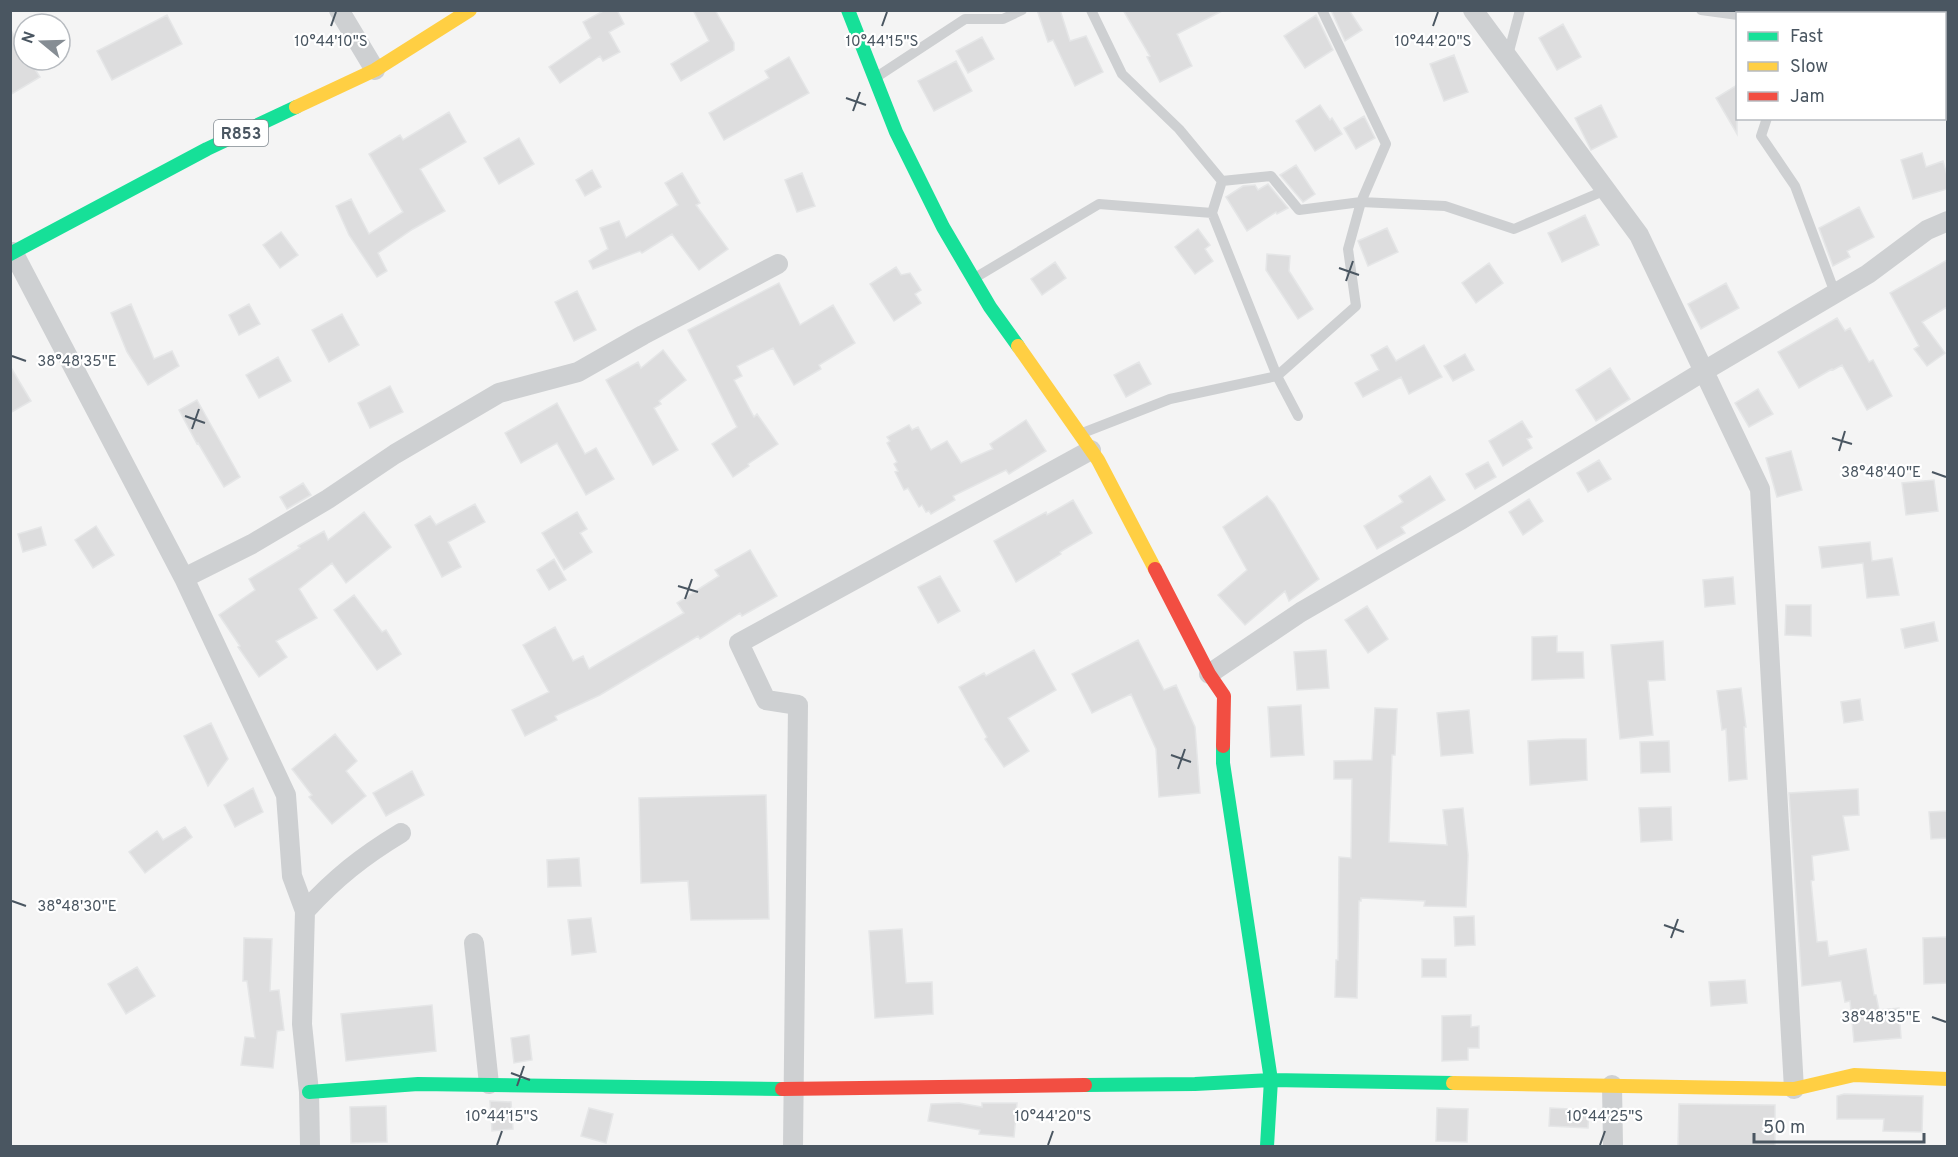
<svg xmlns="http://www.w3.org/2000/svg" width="1958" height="1157" font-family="Overpass,sans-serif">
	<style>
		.building { fill: #ddddde; stroke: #e5e6e7; stroke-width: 1.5 }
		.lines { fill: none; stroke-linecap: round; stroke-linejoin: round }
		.lane { stroke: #ced0d2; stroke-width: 10 }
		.street { stroke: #ced0d2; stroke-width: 20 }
		.fast { stroke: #16e098; stroke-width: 14 }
		.slow { stroke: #ffcf43; stroke-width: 14 }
		.jam { stroke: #f24e42; stroke-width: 14 }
		.ticks { fill: none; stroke: #4a5661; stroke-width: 2 }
		.labels { text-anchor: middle; stroke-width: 4.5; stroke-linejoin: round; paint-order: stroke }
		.shield { fill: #fff; stroke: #808990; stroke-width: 1.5 }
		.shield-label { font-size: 16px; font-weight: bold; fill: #4a5661 }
		.ticks-label { font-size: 15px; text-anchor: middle; fill: #4a5661; stroke: #fff; stroke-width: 4.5; stroke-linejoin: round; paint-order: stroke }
	</style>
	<rect width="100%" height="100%" fill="#f4f4f4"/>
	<!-- building -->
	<path class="building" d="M 605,10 L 617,10 L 624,24 L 609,32 L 620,52 L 603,61 L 600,56 L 560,83 L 549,67 L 591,38 L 583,22 Z
		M 693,10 L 715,10 L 734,43 L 734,50 L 681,81 L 671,64 L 709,41 Z
		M 1037,10 L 1060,10 L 1070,41 L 1086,36 L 1103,72 L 1075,86 L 1053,40 L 1048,42 Z
		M 1123,10 L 1224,10 L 1177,34 L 1192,66 L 1160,82 L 1147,57 L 1150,56 Z
		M 1331,10 L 1349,10 L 1362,30 L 1345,41 Z
		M 167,15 L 182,44 L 112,80 L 97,51 Z
		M 1316,15 L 1333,50 L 1305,68 L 1284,36 Z
		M 1563,24 L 1581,57 L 1557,70 L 1539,38 Z
		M 10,29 L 24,51 L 24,60 L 29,60 L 40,77 L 10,95 Z
		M 982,37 L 994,59 L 968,73 L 956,51 Z
		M 1454,55 L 1468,92 L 1444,101 L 1430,64 Z
		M 789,57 L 809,93 L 724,140 L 709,113 L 769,78 L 765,71 Z
		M 956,61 L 972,91 L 934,111 L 918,81 Z
		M 1737,85 L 1737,134 L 1716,98 Z
		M 1320,105 L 1330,120 L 1332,118 L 1342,134 L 1315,151 L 1296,121 Z
		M 1601,105 L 1617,137 L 1591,150 L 1575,118 Z
		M 449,112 L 466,142 L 420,169 L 445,211 L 413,229 L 378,253 L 387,271 L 377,277 L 349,235 L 336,206 L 351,199 L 369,234 L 403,212 L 369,154 L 400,135 L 403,140 Z
		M 1364,116 L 1375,138 L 1356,149 L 1344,128 Z
		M 519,138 L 534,164 L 499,184 L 484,158 Z
		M 1922,153 L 1926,167 L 1943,161 L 1947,175 L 1947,189 L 1913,199 L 1901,160 Z
		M 1296,165 L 1315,194 L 1303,202 L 1280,175 Z
		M 592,170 L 601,187 L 585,196 L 576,180 Z
		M 682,173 L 700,203 L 696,205 L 728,249 L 699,270 L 672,234 L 642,253 L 640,251 L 593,269 L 589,261 L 608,249 L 600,228 L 619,221 L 626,238 L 678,205 L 665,183 Z
		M 802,173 L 815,206 L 797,212 L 785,180 Z
		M 1268,184 L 1288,208 L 1277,214 L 1276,212 L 1247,231 L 1226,197 L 1243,186 L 1255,185 L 1258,190 Z
		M 1859,207 L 1874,237 L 1847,251 L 1850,257 L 1833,266 L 1819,228 Z
		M 1585,215 L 1599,245 L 1562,262 L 1548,233 Z
		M 1387,228 L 1398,252 L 1368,266 L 1358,241 Z
		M 1198,229 L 1210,245 L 1205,249 L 1213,261 L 1195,274 L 1175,247 Z
		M 281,232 L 298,255 L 280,268 L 263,245 Z
		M 1267,254 L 1290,256 L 1289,271 L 1313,309 L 1298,319 L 1266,270 Z
		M 1947,260 L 1947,307 L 1922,322 L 1945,353 L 1927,366 L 1914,349 L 1919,346 L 1890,293 Z
		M 1055,262 L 1066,278 L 1042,295 L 1031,279 Z
		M 1489,263 L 1503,283 L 1476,303 L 1462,283 Z
		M 896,267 L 901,275 L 910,273 L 921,290 L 915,294 L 921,303 L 894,321 L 870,284 Z
		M 779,283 L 800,325 L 833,305 L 855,343 L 819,365 L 821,369 L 794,385 L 773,348 L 737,366 L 742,376 L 734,380 L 754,417 L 757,414 L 778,444 L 748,464 L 749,466 L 733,477 L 712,444 L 737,427 L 688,330 Z
		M 1726,283 L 1739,308 L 1701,329 L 1688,304 Z
		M 577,291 L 596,330 L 574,341 L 555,302 Z
		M 131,304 L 154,359 L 172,351 L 179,366 L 148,385 L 127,352 L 111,313 Z
		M 249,304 L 260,324 L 239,335 L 229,315 Z
		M 342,314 L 359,345 L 329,362 L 312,330 Z
		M 1837,318 L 1845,331 L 1850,328 L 1869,362 L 1873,360 L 1892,396 L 1867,410 L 1842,365 L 1833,370 L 1832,369 L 1799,388 L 1778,352 Z
		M 1424,345 L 1442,377 L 1409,394 L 1401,377 L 1363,397 L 1355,383 L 1379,370 L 1371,355 L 1387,346 L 1396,361 Z
		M 663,350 L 686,380 L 659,401 L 661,404 L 654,408 L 678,450 L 653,465 L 606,380 L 638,362 L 641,368 Z
		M 1465,354 L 1474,370 L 1453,381 L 1444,366 Z
		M 278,357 L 291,381 L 259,398 L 246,375 Z
		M 1139,362 L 1151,384 L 1126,397 L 1114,375 Z
		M 10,366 L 31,401 L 10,413 Z
		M 1610,368 L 1630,399 L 1596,421 L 1576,390 Z
		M 390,386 L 403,412 L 370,428 L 358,403 Z
		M 1758,389 L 1773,414 L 1749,427 L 1735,403 Z
		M 197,400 L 240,477 L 224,487 L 198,443 L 197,444 L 179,410 Z
		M 557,403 L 585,454 L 596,448 L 614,479 L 586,495 L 557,443 L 521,463 L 505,433 Z
		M 1026,420 L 1046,451 L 1009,474 L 1006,470 L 953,496 L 955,500 L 931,514 L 929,511 L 926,512 L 922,505 L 919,507 L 908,488 L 904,490 L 895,472 L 898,471 L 894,464 L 897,462 L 887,443 L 890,441 L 887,437 L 909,425 L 912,430 L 918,427 L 931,450 L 947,441 L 961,463 L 993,449 L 990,444 Z
		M 1522,421 L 1532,437 L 1527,439 L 1532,448 L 1503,466 L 1489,441 Z
		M 1791,451 L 1802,490 L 1777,497 L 1766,458 Z
		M 1599,460 L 1611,479 L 1588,492 L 1577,473 Z
		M 1488,462 L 1496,477 L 1475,489 L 1466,474 Z
		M 1430,476 L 1445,500 L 1401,527 L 1405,533 L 1377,549 L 1364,526 L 1403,502 L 1399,496 Z
		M 1934,480 L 1938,511 L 1906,515 L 1902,483 Z
		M 303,483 L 311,495 L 287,509 L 280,497 Z
		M 1267,496 L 1274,504 L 1319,579 L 1289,601 L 1285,591 L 1245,625 L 1218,595 L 1247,570 L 1223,527 Z
		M 1529,499 L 1543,521 L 1523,535 L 1509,512 Z
		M 1073,500 L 1092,533 L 1060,552 L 1061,554 L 1016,582 L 994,541 L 1046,512 L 1047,515 Z
		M 475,504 L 485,522 L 448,542 L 461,567 L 442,577 L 415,525 L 430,516 L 436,525 Z
		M 364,512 L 391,547 L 346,583 L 332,563 L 299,589 L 317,618 L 276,641 L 287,657 L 259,677 L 238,647 L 240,646 L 219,615 L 255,590 L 249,579 L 300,548 L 298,546 L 324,531 L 328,540 Z
		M 577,512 L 587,529 L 580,533 L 592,552 L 564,570 L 542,533 Z
		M 96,526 L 114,555 L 93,568 L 75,540 Z
		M 41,527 L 46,545 L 23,552 L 18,534 Z
		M 1870,542 L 1872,561 L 1892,558 L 1899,595 L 1867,598 L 1863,563 L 1822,568 L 1819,547 Z
		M 750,550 L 777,596 L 742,616 L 740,613 L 700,639 L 698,636 L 600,695 L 555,716 L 557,720 L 525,736 L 512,710 L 549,692 L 523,645 L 555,627 L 573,661 L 583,656 L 589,669 L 684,613 L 677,603 L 719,576 L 715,570 Z
		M 554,559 L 566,580 L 549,590 L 537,570 Z
		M 940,576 L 960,611 L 938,623 L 918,587 Z
		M 1733,577 L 1735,604 L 1705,607 L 1703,580 Z
		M 354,595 L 382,632 L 386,630 L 401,654 L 377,670 L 334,610 Z
		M 1786,605 L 1811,605 L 1811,636 L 1785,635 Z
		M 1367,606 L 1388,639 L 1368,653 L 1345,620 Z
		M 1934,622 L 1938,641 L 1905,648 L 1901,629 Z
		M 1557,636 L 1557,652 L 1583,652 L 1584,678 L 1532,680 L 1532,637 Z
		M 1138,640 L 1164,690 L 1176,685 L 1195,727 L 1200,793 L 1159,797 L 1156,749 L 1131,694 L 1092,713 L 1072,674 Z
		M 1663,641 L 1665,680 L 1648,681 L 1653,735 L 1620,739 L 1611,645 Z
		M 1034,650 L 1056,690 L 1008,718 L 1029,751 L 1004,767 L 985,739 L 987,737 L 959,687 L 984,673 L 986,676 Z
		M 1326,650 L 1329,688 L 1297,690 L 1294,652 Z
		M 1741,688 L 1746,727 L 1744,727 L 1747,779 L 1729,781 L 1726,729 L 1722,730 L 1717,691 Z
		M 1860,699 L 1863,720 L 1844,723 L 1841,702 Z
		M 1301,705 L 1304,755 L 1271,757 L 1268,707 Z
		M 1375,708 L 1397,709 L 1395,755 L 1392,755 L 1389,842 L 1447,845 L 1443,810 L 1463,808 L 1468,855 L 1466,907 L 1424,906 L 1425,901 L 1361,898 L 1361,901 L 1359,901 L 1357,998 L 1335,997 L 1336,960 L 1338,960 L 1339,857 L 1351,858 L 1352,779 L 1334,779 L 1334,761 L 1372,760 Z
		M 1469,710 L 1473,753 L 1441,756 L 1437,713 Z
		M 211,723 L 228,759 L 208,786 L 184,736 Z
		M 335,734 L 357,761 L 346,771 L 366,796 L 332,824 L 309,797 L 312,795 L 292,769 Z
		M 1563,739 L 1586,739 L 1587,780 L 1530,785 L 1528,741 Z
		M 1669,741 L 1670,772 L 1641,773 L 1640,742 Z
		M 412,771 L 424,795 L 386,816 L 373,793 Z
		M 253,788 L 263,812 L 235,827 L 224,805 Z
		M 1858,789 L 1859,815 L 1843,816 L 1849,850 L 1812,856 L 1814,880 L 1811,881 L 1817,942 L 1827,941 L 1829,956 L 1866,949 L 1874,995 L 1876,995 L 1879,1010 L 1899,1008 L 1901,1038 L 1854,1042 L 1850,1001 L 1845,1002 L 1841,981 L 1802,986 L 1789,793 Z
		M 766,795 L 769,919 L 691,920 L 688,881 L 641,883 L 639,798 Z
		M 1671,807 L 1672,840 L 1641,842 L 1639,808 Z
		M 1947,811 L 1947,838 L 1931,839 L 1929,812 Z
		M 185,827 L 192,837 L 145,873 L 129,852 L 157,831 L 163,840 Z
		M 579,858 L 581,886 L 548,887 L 547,860 Z
		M 1474,916 L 1475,945 L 1455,946 L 1454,917 Z
		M 591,918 L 596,952 L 572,955 L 568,920 Z
		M 902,929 L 906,983 L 932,982 L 933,1014 L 875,1018 L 869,931 Z
		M 1947,937 L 1947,983 L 1924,984 L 1923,938 Z
		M 244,938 L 272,939 L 270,991 L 279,990 L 284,1030 L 277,1031 L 273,1068 L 241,1065 L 245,1037 L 255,1038 L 247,981 L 243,981 Z
		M 1422,959 L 1446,959 L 1446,977 L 1422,977 Z
		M 137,967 L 155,996 L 126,1014 L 108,984 Z
		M 1745,980 L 1747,1003 L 1711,1006 L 1709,982 Z
		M 432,1005 L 436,1051 L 346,1061 L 341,1014 Z
		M 1471,1015 L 1471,1027 L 1479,1026 L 1479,1048 L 1468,1048 L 1468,1060 L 1442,1061 L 1442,1016 Z
		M 529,1035 L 532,1060 L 514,1063 L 511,1038 Z
		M 1844,1094 L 1923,1096 L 1922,1132 L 1883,1131 L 1884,1119 L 1837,1119 L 1837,1096 Z
		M 490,1101 L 511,1102 L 513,1129 L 492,1131 Z
		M 959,1103 L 982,1107 L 982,1103 L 1017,1103 L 1014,1137 L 979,1134 L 980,1130 L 928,1121 L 931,1104 Z
		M 1679,1104 L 1775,1105 L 1775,1146 L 1678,1146 Z
		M 386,1106 L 387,1142 L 351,1143 L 350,1107 Z
		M 589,1108 L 613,1114 L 606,1143 L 581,1136 Z
		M 1437,1108 L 1468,1109 L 1467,1142 L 1436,1141 Z
		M 1550,1108 L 1589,1110 L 1588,1128 L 1549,1126 Z"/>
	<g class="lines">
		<!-- lane -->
		<path class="lane" d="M 1091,10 L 1122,74 L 1179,129 L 1222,181 L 1271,176 L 1299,210 L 1361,202 L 1445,206 L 1514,229 L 1606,190
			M 1701,10 L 1738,15
			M 1934,10 L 1938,13 L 1935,14
			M 1508,55 L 1520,10
			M 1944,74 L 1948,80
			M 875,78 L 965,19 L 1003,19 L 1022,10
			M 1767,118 L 1761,136 L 1795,186 L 1835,293
			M 1212,213 L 1222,181
			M 973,279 L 1099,204 L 1212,213 L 1277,376 L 1298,416
			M 1080,434 L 1170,399 L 1277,376 L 1356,306 L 1348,249 L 1361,202 L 1386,144 L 1322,10"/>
		<!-- street -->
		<path class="street" d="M 339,10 L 375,70
			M 1473,10 L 1639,235 L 1760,489 L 1794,1089
			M 13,252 L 184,578 L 286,795 L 292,876 L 305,911 L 302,1024 L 309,1092 L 310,1146
			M 184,578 L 252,544 L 328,499 L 395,454 L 499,393 L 578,372 L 643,335 L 778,264
			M 1209,674 L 1301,612 L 1462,519 L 1704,371 L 1868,274 L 1927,230 L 1948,221
			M 305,911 C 335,878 363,856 401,833
			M 474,943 L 489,1084
			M 1612,1085 L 1613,1146
			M 793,1146 L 798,705 L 766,700 L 739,643 L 1091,450"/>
		<!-- fast -->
		<path class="fast" d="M 848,10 L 896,132 L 943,227 L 990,307 L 1018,346
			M 10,254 L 207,149 L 296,107
			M 1223,746 L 1223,763 L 1271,1080 L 1267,1146
			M 1085,1085 L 1195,1084 L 1271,1080 L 1453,1083
			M 309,1092 L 418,1084 L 782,1089"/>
		<!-- slow -->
		<path class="slow" d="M 296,107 L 375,70 L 470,10
			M 1018,346 L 1098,460 L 1155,569
			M 1453,1083 L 1794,1089 L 1854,1075 L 1948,1079"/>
		<!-- jam -->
		<path class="jam" d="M 1155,569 L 1209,674 L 1224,696 L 1223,746
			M 782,1089 L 1085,1085"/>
	</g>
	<!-- ticks -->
	<path class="ticks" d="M 331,26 L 336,12M 882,26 L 887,12M 1433,26 L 1438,12M 846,98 L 866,105M 853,111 L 860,92M 1339,268 L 1359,275M 1346,281 L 1353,261M 12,356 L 26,361M 185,416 L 205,423M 192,429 L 199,409M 1832,438 L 1852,444M 1839,451 L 1845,431M 1932,472 L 1946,477M 678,586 L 698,592M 685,599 L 692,579M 1171,755 L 1191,762M 1178,769 L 1185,749M 12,901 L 26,906M 1664,925 L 1684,932M 1671,938 L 1678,919M 1932,1017 L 1946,1022M 511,1073 L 530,1080M 517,1086 L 524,1066M 497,1145 L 502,1131M 1048,1145 L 1053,1131M 1600,1145 L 1605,1131"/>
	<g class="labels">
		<!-- shield labels -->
		<rect class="shield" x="214" y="120" width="54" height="26" rx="4.5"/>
		<g class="shield-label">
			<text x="241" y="139">R853</text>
		</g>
	</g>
	<g class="ticks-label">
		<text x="331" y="46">10°44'10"S</text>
		<text x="882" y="46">10°44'15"S</text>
		<text x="1433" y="46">10°44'20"S</text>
		<text x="77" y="366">38°48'35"E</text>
		<text x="1881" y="477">38°48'40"E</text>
		<text x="77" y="911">38°48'30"E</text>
		<text x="1881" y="1022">38°48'35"E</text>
		<text x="502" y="1121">10°44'15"S</text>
		<text x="1053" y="1121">10°44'20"S</text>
		<text x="1605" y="1121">10°44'25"S</text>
	</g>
	<!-- border -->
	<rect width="1958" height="1157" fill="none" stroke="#4a5661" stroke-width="24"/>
	<!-- legend -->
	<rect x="1736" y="12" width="210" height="108" fill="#ffffff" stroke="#b7bbc0" stroke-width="1.5"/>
	<rect x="1748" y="32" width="30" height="9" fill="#16e098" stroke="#b7bbc0" stroke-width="1.5"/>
	<text x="1790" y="42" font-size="18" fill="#4a5661">Fast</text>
	<rect x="1748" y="62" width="30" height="9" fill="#ffcf43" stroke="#b7bbc0" stroke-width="1.5"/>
	<text x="1790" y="72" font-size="18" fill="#4a5661">Slow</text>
	<rect x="1748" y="92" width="30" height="9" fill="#f24e42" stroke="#b7bbc0" stroke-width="1.5"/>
	<text x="1790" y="102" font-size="18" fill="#4a5661">Jam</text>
	<!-- north arrow -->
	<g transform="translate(42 42) rotate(289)"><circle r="28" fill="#ffffff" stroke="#b7bbc0" stroke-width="1.5"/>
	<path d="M0-4.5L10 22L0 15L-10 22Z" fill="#868d94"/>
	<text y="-9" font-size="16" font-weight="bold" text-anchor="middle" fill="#4a5661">N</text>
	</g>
	<!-- scale -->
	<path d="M1754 1133v9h170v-9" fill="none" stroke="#4a5661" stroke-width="3"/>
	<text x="1763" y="1133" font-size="18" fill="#4a5661" stroke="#ffffff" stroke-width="4.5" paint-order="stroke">50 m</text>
</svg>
